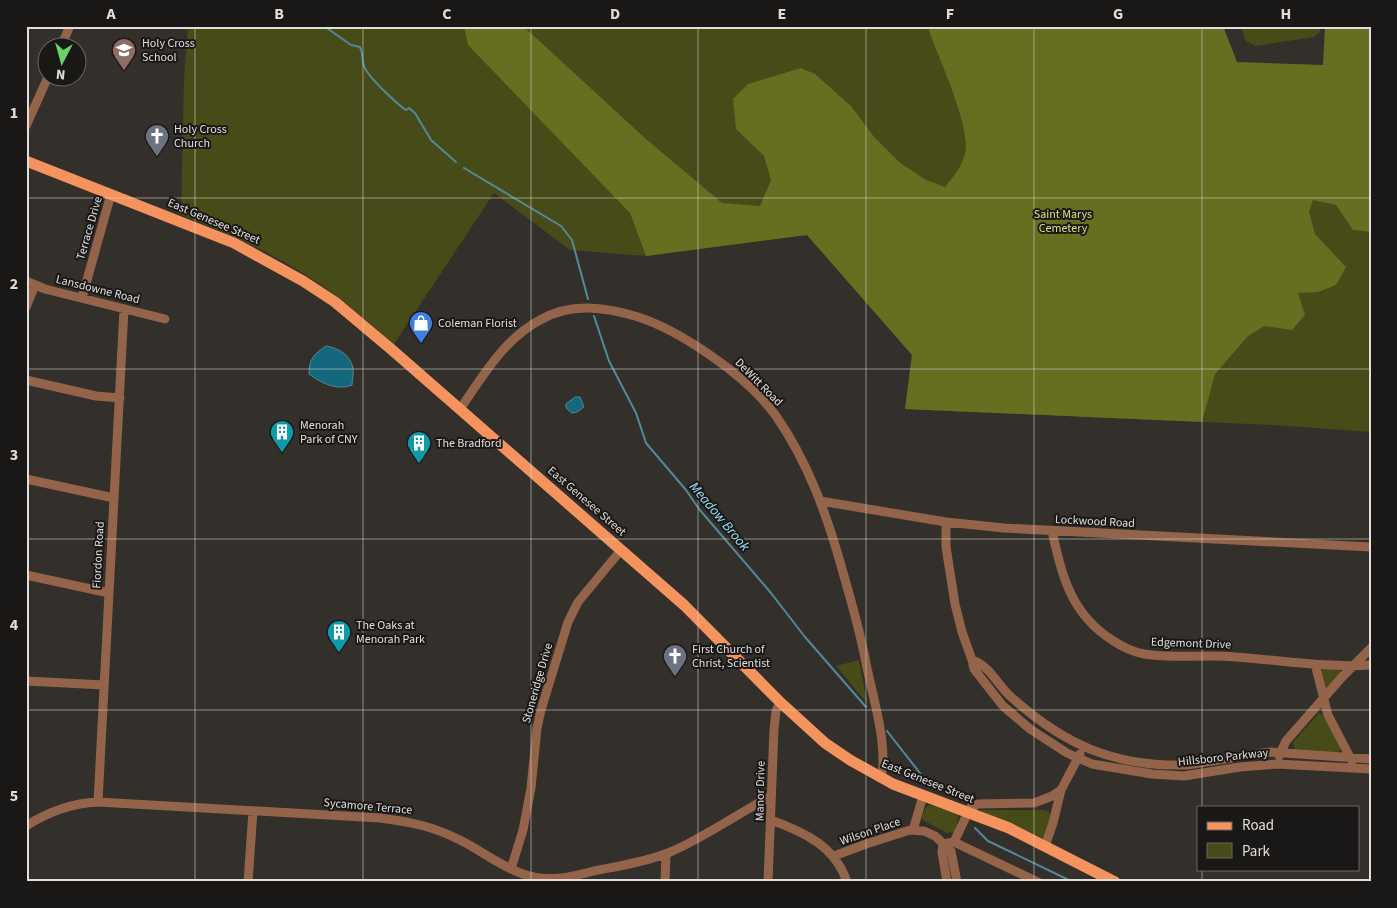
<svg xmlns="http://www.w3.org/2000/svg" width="1397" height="908" font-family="'Source Sans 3',sans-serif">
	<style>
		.green { fill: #464b18 }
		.forest { fill: #666e1f }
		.water { fill: #14677d; stroke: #518a99 }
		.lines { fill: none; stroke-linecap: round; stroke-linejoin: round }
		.stream { stroke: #518a99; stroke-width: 2 }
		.minor { stroke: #93634a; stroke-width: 9 }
		.major { stroke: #f5935e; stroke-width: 11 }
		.grid { fill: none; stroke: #e0dddb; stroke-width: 1; stroke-opacity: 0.55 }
		.labels { text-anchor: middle; stroke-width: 4; stroke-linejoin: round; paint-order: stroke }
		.poi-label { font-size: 12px; fill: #e0dddb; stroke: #1a1816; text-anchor: start }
		.park-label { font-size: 12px; fill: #d8e57b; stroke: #1a1816 }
		.street-label { font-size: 12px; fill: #e0dddb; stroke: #1a1816 }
		.water-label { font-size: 14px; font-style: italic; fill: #99e1f9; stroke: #1a1816 }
		.neatline { fill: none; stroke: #e0dddb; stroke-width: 2 }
		.grid-label { font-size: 16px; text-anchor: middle; font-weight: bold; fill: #e0dddb }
	</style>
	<rect width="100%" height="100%" fill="#332f2b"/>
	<!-- green -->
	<path class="green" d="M 188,26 L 1164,26 L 1173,60 L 1336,66 L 1353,230 L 1371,232 L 1371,432 L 1273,425 L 905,409 L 912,355 L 807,235 L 646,256 L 570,250 L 494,193 L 394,344 C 366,320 338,295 307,276 C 267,250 224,232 181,215 L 184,78 Z
		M 1241,26 L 1320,26 L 1320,32 L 1314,37 L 1255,46 L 1245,40 Z
		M 859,660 L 867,703 L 836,666 Z
		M 1327,669 L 1339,669 L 1341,672 L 1326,691 L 1321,672 L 1322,670 Z
		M 1319,713 L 1322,714 C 1327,723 1342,742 1340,751 L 1335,754 L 1295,752 L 1293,742 Z
		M 930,805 L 959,814 L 955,832 L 947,833 L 923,820 L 922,816 L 926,807 Z
		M 979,810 L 1045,810 L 1049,812 L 1051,817 L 1045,837 L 1040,838 Z"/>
	<!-- forest -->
	<path class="forest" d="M 464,26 L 523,26 L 646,139 L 722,203 L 760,206 L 771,180 L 764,156 L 736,129 L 733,99 L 748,84 L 801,68 L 815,74 L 851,106 L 874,137 L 899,162 L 926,180 L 945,187 C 954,176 965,163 966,147 C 966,117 940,61 929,31 L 930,26 L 1223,26 L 1237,62 L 1323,65 L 1325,26 L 1371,26 L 1371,232 L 1353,230 L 1336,205 L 1313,200 L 1309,211 L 1315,234 L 1346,267 L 1336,285 L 1318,292 L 1298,293 L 1305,315 L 1292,330 L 1264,326 L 1248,336 L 1215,374 L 1202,422 L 905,409 L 912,355 L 807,235 L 646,256 L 630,213 L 468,45 Z"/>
	<!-- water -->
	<path class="water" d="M 326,346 C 339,348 350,355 353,368 C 354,373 352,380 352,385 C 337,391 321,383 309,374 C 309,359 314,354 326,346 Z
		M 575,397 L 580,397 L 584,407 L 577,412 L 572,413 L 566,408 L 566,404 Z"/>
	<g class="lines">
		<!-- stream -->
		<path class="stream" d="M 324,26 L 351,45 L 360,47 C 364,55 361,59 364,66 C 367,76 397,104 406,110 L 409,108 L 415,113 L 431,140 L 456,162
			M 464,168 L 561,226 L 572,240 L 588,299
			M 594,316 L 609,361 L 636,413 L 646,443 L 686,490 L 699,509 L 771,593 L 805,637 L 866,707
			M 887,731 L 923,777
			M 975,828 L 988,841 L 1073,882"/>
		<!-- minor -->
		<path class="minor" d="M 60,48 L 70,26
			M 26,126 L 48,77
			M 26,281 L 45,289 L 165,319
			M 82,298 L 111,194
			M 26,307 L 35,285
			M 26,380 L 96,396 L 120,398
			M 460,409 C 483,376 504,339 540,320 C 571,302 605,307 638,317 C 663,325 685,338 707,353 C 732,370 758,391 776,416 C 808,462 827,515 842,569 C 851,600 860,631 866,663 C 872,693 883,729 883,759 C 884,765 882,772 881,778
			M 26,479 L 114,498
			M 820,501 L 946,522 L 1004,528 L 1371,547
			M 946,522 L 946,547 L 955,604 L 962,632 L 972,660 L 974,669 L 1003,706 L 1030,729 L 1067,753 L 1092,764 L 1152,774 L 1184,776 L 1240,767 L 1277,764 L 1371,769
			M 1052,531 C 1062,576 1071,614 1112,640 C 1121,646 1133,652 1144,654 C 1174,659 1204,654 1235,657 C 1280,660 1325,668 1371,665
			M 26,575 L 109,593
			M 972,660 C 989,665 998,685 1010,696 C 1064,745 1114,767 1187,765 L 1269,752 L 1371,759
			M 1315,664 L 1328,715 L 1352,761
			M 26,681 L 104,685
			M 1279,756 L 1286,741 L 1343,676 L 1371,648
			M 98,802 L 124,309
			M 771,820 C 804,832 835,846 847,882
			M 26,826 C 48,812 72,803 98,802 L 380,818 C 411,822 432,826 460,840 C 482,851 500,866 523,874 C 547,883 571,877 594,871 C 619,866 645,862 668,853 C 704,838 737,814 771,796
			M 913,830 L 923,796
			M 954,842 L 970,808 L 978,804 L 1034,803 L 1052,796 L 1061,790
			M 943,843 L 942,852 L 947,882
			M 948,843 L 954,842 L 1038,882
			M 1045,846 L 1053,823 L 1061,790 L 1080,754
			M 834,856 L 866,844 L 910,830 L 924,831 L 935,836 L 951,851 L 957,882
			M 511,869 L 523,830 L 531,788 L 537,728 L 541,710 L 568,622 L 578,602 L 621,550
			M 248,882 L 253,811
			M 665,882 L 666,854
			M 768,882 L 774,729 L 776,711 L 780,702"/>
		<!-- major -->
		<path class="major" d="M 26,161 L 234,243 L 303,281 L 335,302 L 391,349 L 621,550 L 684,605 L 780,702 L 825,743 L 850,760 L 893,784 L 1009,828 L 1115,882"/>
	</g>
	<!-- grid -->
	<path class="grid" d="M 195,26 L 195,882M 363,26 L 363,882M 531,26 L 531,882M 698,26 L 698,882M 866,26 L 866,882M 1034,26 L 1034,882M 1202,26 L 1202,807M 26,198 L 1371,198M 26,369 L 1371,369M 26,539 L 1371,539M 26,710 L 1371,710M 1202,869 L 1202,882"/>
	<!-- icons -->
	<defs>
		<g id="school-pin" transform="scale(1.25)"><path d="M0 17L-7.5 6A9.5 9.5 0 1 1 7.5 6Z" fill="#8d6e63" stroke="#1a1816"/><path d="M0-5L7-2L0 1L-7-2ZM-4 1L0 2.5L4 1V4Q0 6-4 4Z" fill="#fff"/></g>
		<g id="church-pin" transform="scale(1.25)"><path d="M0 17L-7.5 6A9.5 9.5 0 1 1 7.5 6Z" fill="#6b7280" stroke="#1a1816"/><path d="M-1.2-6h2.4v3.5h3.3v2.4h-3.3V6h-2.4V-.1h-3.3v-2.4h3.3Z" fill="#fff"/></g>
		<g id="shop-pin" transform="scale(1.25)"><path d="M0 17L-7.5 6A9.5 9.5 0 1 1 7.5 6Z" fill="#3f7fe0" stroke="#1a1816"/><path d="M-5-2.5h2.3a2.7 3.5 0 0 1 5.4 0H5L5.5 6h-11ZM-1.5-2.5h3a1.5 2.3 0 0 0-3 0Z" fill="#fff"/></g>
		<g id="building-pin" transform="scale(1.25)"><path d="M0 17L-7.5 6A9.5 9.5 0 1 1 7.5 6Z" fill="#0f9aa8" stroke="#1a1816"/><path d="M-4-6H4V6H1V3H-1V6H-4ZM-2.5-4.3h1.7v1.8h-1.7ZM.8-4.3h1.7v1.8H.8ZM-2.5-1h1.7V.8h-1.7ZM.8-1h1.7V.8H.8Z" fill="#fff"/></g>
	</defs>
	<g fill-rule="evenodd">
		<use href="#school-pin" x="124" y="50"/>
		<use href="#church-pin" x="157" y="136"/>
		<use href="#shop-pin" x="421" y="323"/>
		<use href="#building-pin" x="282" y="432"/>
		<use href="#building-pin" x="419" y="443"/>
		<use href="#building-pin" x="339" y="632"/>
		<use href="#church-pin" x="675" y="656"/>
	</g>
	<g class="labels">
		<!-- poi labels -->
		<g class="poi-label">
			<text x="142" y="47">Holy Cross<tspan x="142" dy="14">School</tspan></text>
			<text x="174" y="133">Holy Cross<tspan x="174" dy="14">Church</tspan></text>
			<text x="438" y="327">Coleman Florist</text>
			<text x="300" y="429">Menorah<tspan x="300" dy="14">Park of CNY</tspan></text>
			<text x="436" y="447">The Bradford</text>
			<text x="356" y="629">The Oaks at<tspan x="356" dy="14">Menorah Park</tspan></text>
			<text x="692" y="653">First Church of<tspan x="692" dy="14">Christ, Scientist</tspan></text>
		</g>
		<!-- park labels -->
		<g class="park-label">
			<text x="1063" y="218">Saint Marys<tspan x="1063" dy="14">Cemetery</tspan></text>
		</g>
		<!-- street labels -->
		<g class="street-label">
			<text transform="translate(214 221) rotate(23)" y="4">East Genesee Street</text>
			<text transform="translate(89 228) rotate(-74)" y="4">Terrace Drive</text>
			<text transform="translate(98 289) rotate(14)" y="4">Lansdowne Road</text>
			<text transform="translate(759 382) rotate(45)" y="4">DeWitt Road</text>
			<text transform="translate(587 501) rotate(41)" y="4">East Genesee Street</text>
			<text transform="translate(1095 521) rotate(3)" y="4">Lockwood Road</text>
			<text transform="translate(98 555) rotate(-87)" y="4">Fiordon Road</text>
			<text transform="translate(1191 643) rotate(2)" y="4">Edgemont Drive</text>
			<text transform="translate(537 683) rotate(-74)" y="4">Stoneridge Drive</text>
			<text transform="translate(1223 757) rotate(-6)" y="4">Hillsboro Parkway</text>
			<text transform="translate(928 781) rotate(22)" y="4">East Genesee Street</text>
			<text transform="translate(760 791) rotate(-89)" y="4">Manor Drive</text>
			<text transform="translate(368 806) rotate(5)" y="4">Sycamore Terrace</text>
			<text transform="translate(870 831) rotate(-19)" y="4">Wilson Place</text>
		</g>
		<!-- water labels -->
		<g class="water-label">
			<text transform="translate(720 516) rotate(50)" y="5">Meadow Brook</text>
		</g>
	</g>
	<!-- border -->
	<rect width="1397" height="908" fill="none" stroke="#1a1816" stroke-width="55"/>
	<!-- legend -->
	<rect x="1197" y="806" width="162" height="65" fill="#1a1816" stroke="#696765"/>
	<rect x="1207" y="822" width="25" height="8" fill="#f5935e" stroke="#696765"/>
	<text x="1242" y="830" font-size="15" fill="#e0dddb">Road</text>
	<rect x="1207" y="843" width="25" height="15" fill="#464b18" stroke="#696765"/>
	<text x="1242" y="856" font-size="15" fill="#e0dddb">Park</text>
	<!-- north arrow -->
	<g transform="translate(62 62) rotate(186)"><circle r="24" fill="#1a1816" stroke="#696765"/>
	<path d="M0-4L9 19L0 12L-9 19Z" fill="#67d466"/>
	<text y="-8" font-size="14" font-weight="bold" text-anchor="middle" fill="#e0dddb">N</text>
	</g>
	<rect x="28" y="28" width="1342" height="852" class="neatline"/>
	<g class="grid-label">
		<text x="111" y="19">A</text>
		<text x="279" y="19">B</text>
		<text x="447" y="19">C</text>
		<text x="615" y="19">D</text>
		<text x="782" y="19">E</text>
		<text x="950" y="19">F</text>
		<text x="1118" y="19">G</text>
		<text x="1286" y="19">H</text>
		<text x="14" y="118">1</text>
		<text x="14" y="289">2</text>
		<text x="14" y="460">3</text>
		<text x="14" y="630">4</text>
		<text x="14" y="801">5</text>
	</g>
</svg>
